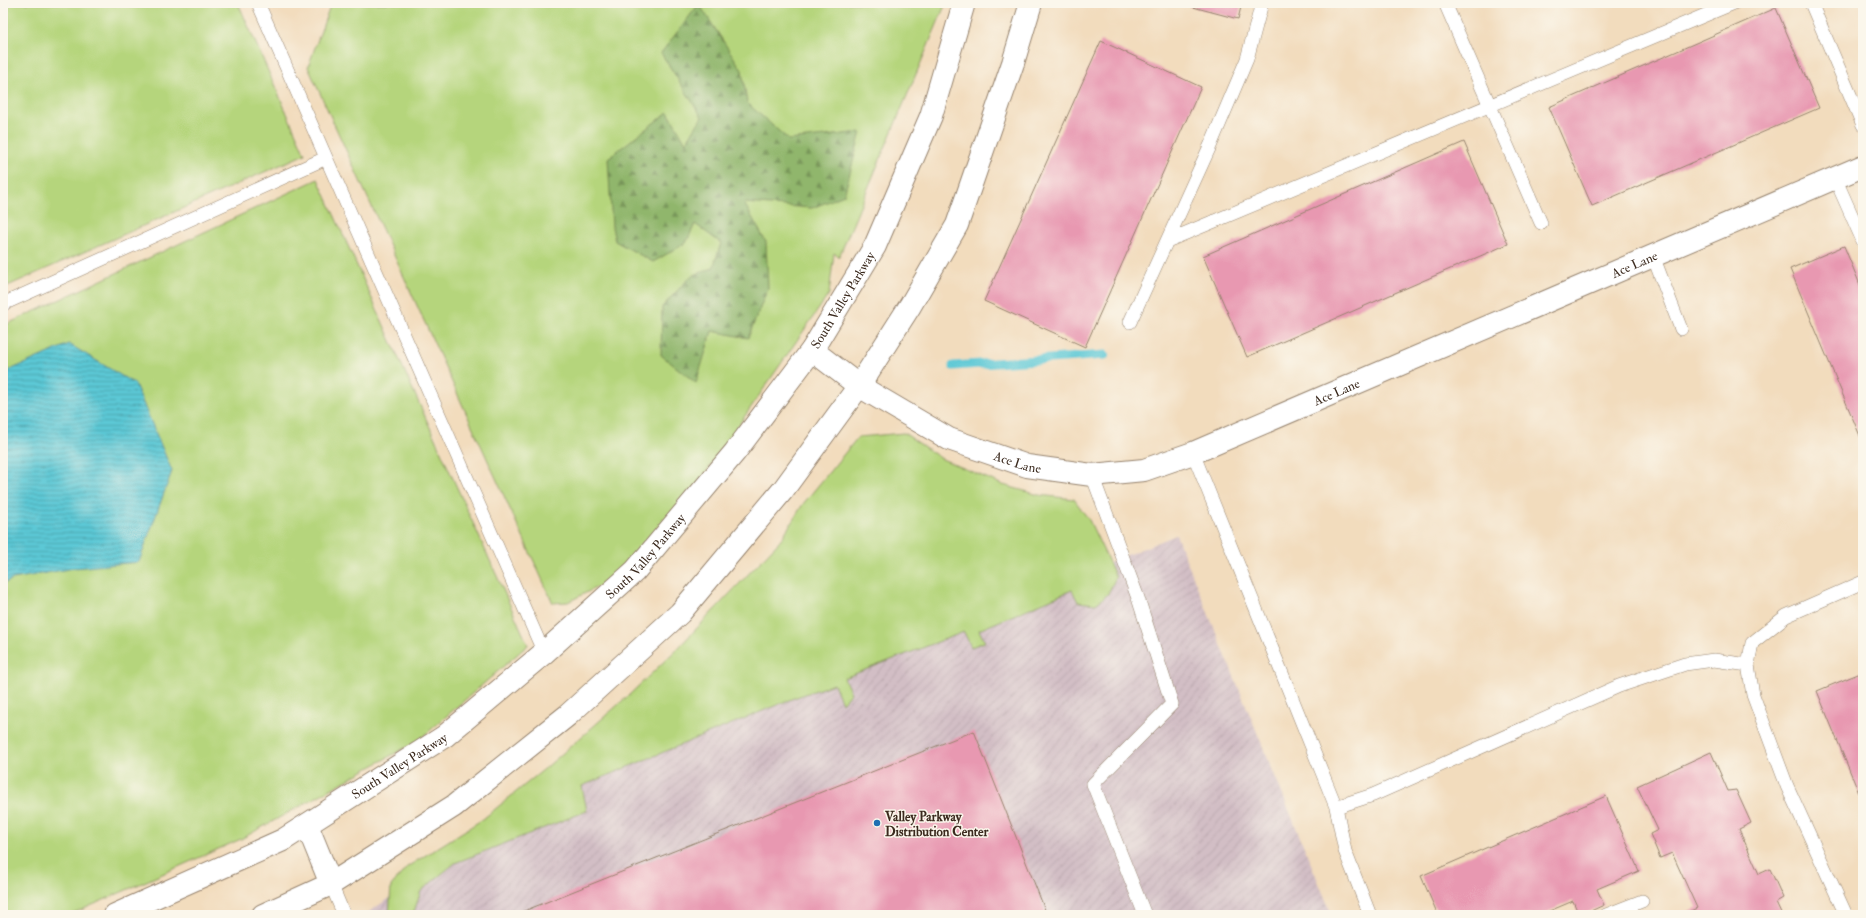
<svg xmlns="http://www.w3.org/2000/svg" width="1866" height="918" font-family="'IM FELL Double Pica',serif">
	<style>
		.industrial { fill: url(#industrial-furrows) }
		.green { fill: #b5d57c; stroke: #78804d }
		.forest { fill: url(#forest-firs); stroke: #667045 }
		.water { fill: url(#water-rules); stroke: #4c797a }
		.lines { fill: none; stroke-linecap: round; stroke-linejoin: round }
		.stream { stroke: #5cc8d5; stroke-width: 9 }
		.building { fill: #e898b1 }
		.service-casing { stroke: #96836e; stroke-width: 14 }
		.minor-casing { stroke: #96836e; stroke-width: 24 }
		.secondary-casing { stroke: #96836e; stroke-width: 24 }
		.service { stroke: #fff; stroke-width: 13 }
		.minor { stroke: #fff; stroke-width: 22 }
		.secondary { stroke: #fff; stroke-width: 22 }
		.poi-dot { fill: #1f6fb2; stroke: #fbf7ec; stroke-width: 1.5 }
		.labels { text-anchor: middle; stroke-width: 3; stroke-linejoin: round; paint-order: stroke }
		.street-label { font-size: 13px; fill: #3b2a1e; stroke: #fbf7ec }
		.poi-label { font-size: 13px; font-weight: bold; fill: #3b2a1e; stroke: #fbf7ec; text-anchor: start }
	</style>
	<defs>
		<pattern id="industrial-furrows" width="10" height="10" patternUnits="userSpaceOnUse"><rect width="10" height="10" fill="#d2bec5"/><path d="M-1 1l2-2M0 10L10 0M9 11l2-2" fill="none" stroke="#b5a3a9"/></pattern>
		<pattern id="forest-firs" width="22" height="20" patternUnits="userSpaceOnUse"><rect width="22" height="20" fill="#90b66c"/><path d="M5 1l3.5 6h-7zM16 11l3.5 6h-7z" fill="#779458"/></pattern>
		<pattern id="water-rules" width="6" height="5" patternUnits="userSpaceOnUse"><rect width="6" height="5" fill="#5cc8d5"/><path d="M0 2.5h6" fill="none" stroke="#4da3ac"/></pattern>
	</defs>
	<rect width="100%" height="100%" fill="#fbf7ec"/>
	<filter id="ink" filterUnits="userSpaceOnUse"><feTurbulence type="fractalNoise" baseFrequency=".025" numOctaves="2"/><feDisplacementMap in="SourceGraphic" scale="8" xChannelSelector="R" yChannelSelector="G"/><feConvolveMatrix kernelMatrix="1 2 1 2 8 2 1 2 1" color-interpolation-filters="sRGB"/></filter>
	<filter id="wash" filterUnits="userSpaceOnUse"><feTurbulence type="fractalNoise" baseFrequency=".012" numOctaves="4" result="noise"/><feDisplacementMap in="SourceGraphic" scale="16" xChannelSelector="R" yChannelSelector="G"/><feGaussianBlur stdDeviation="0.9" result="paint"/><feColorMatrix in="noise" values="0 0 0 0 0 0 0 0 0 0 0 0 0 0 0 0 0 1.4 0 .05"/><feComposite in="paint" operator="in"/></filter>
	<g filter="url(#wash)">
		<rect width="100%" height="100%" fill="#f2dcbd"/>
		<!-- industrial -->
		<path class="industrial" d="M 1176,535 L 1332,915 L 364,915 L 561,786 Z"/>
		<!-- green -->
		<path class="green" d="M 3,3 L 238,3 L 305,154 L 3,288 Z
			M 331,3 L 946,3 L 839,257 L 834,253 L 829,294 L 698,484 L 609,581 L 568,602 L 553,603 L 308,67 Z
			M 318,179 L 528,645 L 419,740 L 241,839 L 70,915 L 3,915 L 3,326 Z
			M 904,433 L 942,459 L 1003,485 L 1039,495 L 1074,499 L 1089,520 L 1116,577 L 1108,594 L 1096,604 L 1078,602 L 1072,590 L 979,630 L 985,642 L 971,647 L 964,632 L 844,678 L 851,693 L 842,703 L 834,684 L 794,698 L 582,786 L 587,811 L 455,863 L 421,891 L 413,915 L 389,915 L 391,886 L 407,867 L 483,819 L 548,766 L 627,697 L 678,648 L 780,541 L 803,504 L 858,437 Z"/>
		<!-- forest -->
		<path class="forest" d="M 699,4 L 742,70 L 747,103 L 789,140 L 861,132 L 844,195 L 812,208 L 744,203 L 766,242 L 768,288 L 748,338 L 712,331 L 696,383 L 661,355 L 662,307 L 691,276 L 713,268 L 721,243 L 695,224 L 686,243 L 653,262 L 615,241 L 612,227 L 608,158 L 668,112 L 686,143 L 702,117 L 661,53 Z"/>
		<!-- water -->
		<path class="water" d="M 69,344 L 135,384 L 172,471 L 139,562 L 74,568 L 13,579 L 3,584 L 3,373 Z"/>
		<g class="lines">
			<!-- stream -->
			<path class="stream" d="M 953,366 L 1105,355"/>
		</g>
		<g id="blocks">
			<!-- building -->
			<path class="building" d="M 1178,3 L 1242,3 L 1238,19 Z
				M 1776,8 L 1819,108 L 1592,206 L 1549,107 Z
				M 1101,41 L 1201,87 L 1085,347 L 984,301 Z
				M 1464,142 L 1508,244 L 1247,357 L 1203,256 Z
				M 1844,246 L 1863,292 L 1863,443 L 1790,269 Z
				M 1863,672 L 1863,803 L 1817,691 Z
				M 974,731 L 1047,915 L 514,915 Z
				M 1711,752 L 1728,791 L 1736,790 L 1751,823 L 1739,829 L 1759,874 L 1770,869 L 1783,898 L 1776,902 L 1782,915 L 1682,915 L 1697,908 L 1672,853 L 1660,858 L 1650,834 L 1658,830 L 1637,786 Z
				M 1606,796 L 1639,871 L 1597,889 L 1604,905 L 1582,915 L 1579,915 L 1573,901 L 1540,915 L 1438,915 L 1421,876 Z"/>
		</g>
	</g>
	<g filter="url(#ink)">
		<use href="#blocks" fill-opacity="0" stroke="#96836e" stroke-width="1"/>
		<g class="lines">
			<!-- service casing -->
			<g class="service-casing">
				<path id="service" d="M 258,3 L 544,653
					M 1445,3 L 1541,223
					M 1811,3 L 1863,125
					M 1835,178 L 1863,241
					M 1167,241 L 1734,3
					M 1653,256 L 1681,329
					M 3,304 L 326,158
					M 1130,322 L 1211,144 L 1247,59 L 1262,3
					M 1193,453 L 1336,807 L 1345,851 L 1370,915
					M 1092,475 L 1138,598 L 1172,704 L 1093,784 L 1145,915
					M 1336,807 L 1373,795 L 1619,686 L 1685,664 L 1714,660 L 1748,665
					M 331,884 L 344,915
					M 1606,915 L 1642,901
					M 1846,915 L 1787,786 L 1753,695 L 1748,665 L 1752,643 L 1786,616 L 1863,582"/>
			</g>
			<!-- minor casing -->
			<g class="minor-casing">
				<g id="minor">
					<path id="s1" d="M 812,350 L 859,386 L 949,439 L 1027,466 L 1092,475 L 1144,470 L 1193,453 L 1863,166"/>
				</g>
			</g>
			<!-- secondary casing -->
			<g class="secondary-casing">
				<g id="secondary">
					<path d="M 307,825 L 331,884"/>
					<path id="s2" d="M 115,915 L 283,840 L 445,736 L 544,653 L 635,571 L 735,452 L 812,350 L 875,246 L 931,116 L 964,3"/>
					<path d="M 263,915 L 331,884 L 454,806 L 568,715 L 680,613 L 783,490 L 859,386 L 910,306 L 957,225 L 1013,63 L 1031,3"/>
				</g>
			</g>
			<!-- service -->
			<use href="#service" class="service"/>
			<!-- minor -->
			<use href="#minor" class="minor"/>
			<!-- secondary -->
			<use href="#secondary" class="secondary"/>
		</g>
	</g>
	<!-- markers -->
	<circle class="poi-dot" cx="877" cy="823" r="4"/>
	<g class="labels">
		<!-- street labels -->
		<g class="street-label">
			<text dy="5" stroke="none"><textPath href="#s1" startOffset="896">Ace Lane</textPath></text>
			<text dy="5" stroke="none"><textPath href="#s2" startOffset="970">South Valley Parkway</textPath></text>
			<text dy="5" stroke="none"><textPath href="#s1" startOffset="572">Ace Lane</textPath></text>
			<text dy="5" stroke="none"><textPath href="#s1" startOffset="236">Ace Lane</textPath></text>
			<text dy="5" stroke="none"><textPath href="#s2" startOffset="646">South Valley Parkway</textPath></text>
			<text dy="5" stroke="none"><textPath href="#s2" startOffset="322">South Valley Parkway</textPath></text>
		</g>
		<!-- poi labels -->
		<g class="poi-label">
			<text x="885" y="821">Valley Parkway<tspan x="885" dy="15">Distribution Center</tspan></text>
		</g>
	</g>
	<!-- margin -->
	<rect width="1866" height="918" fill="none" stroke="#fbf7ec" stroke-width="16"/>
</svg>
